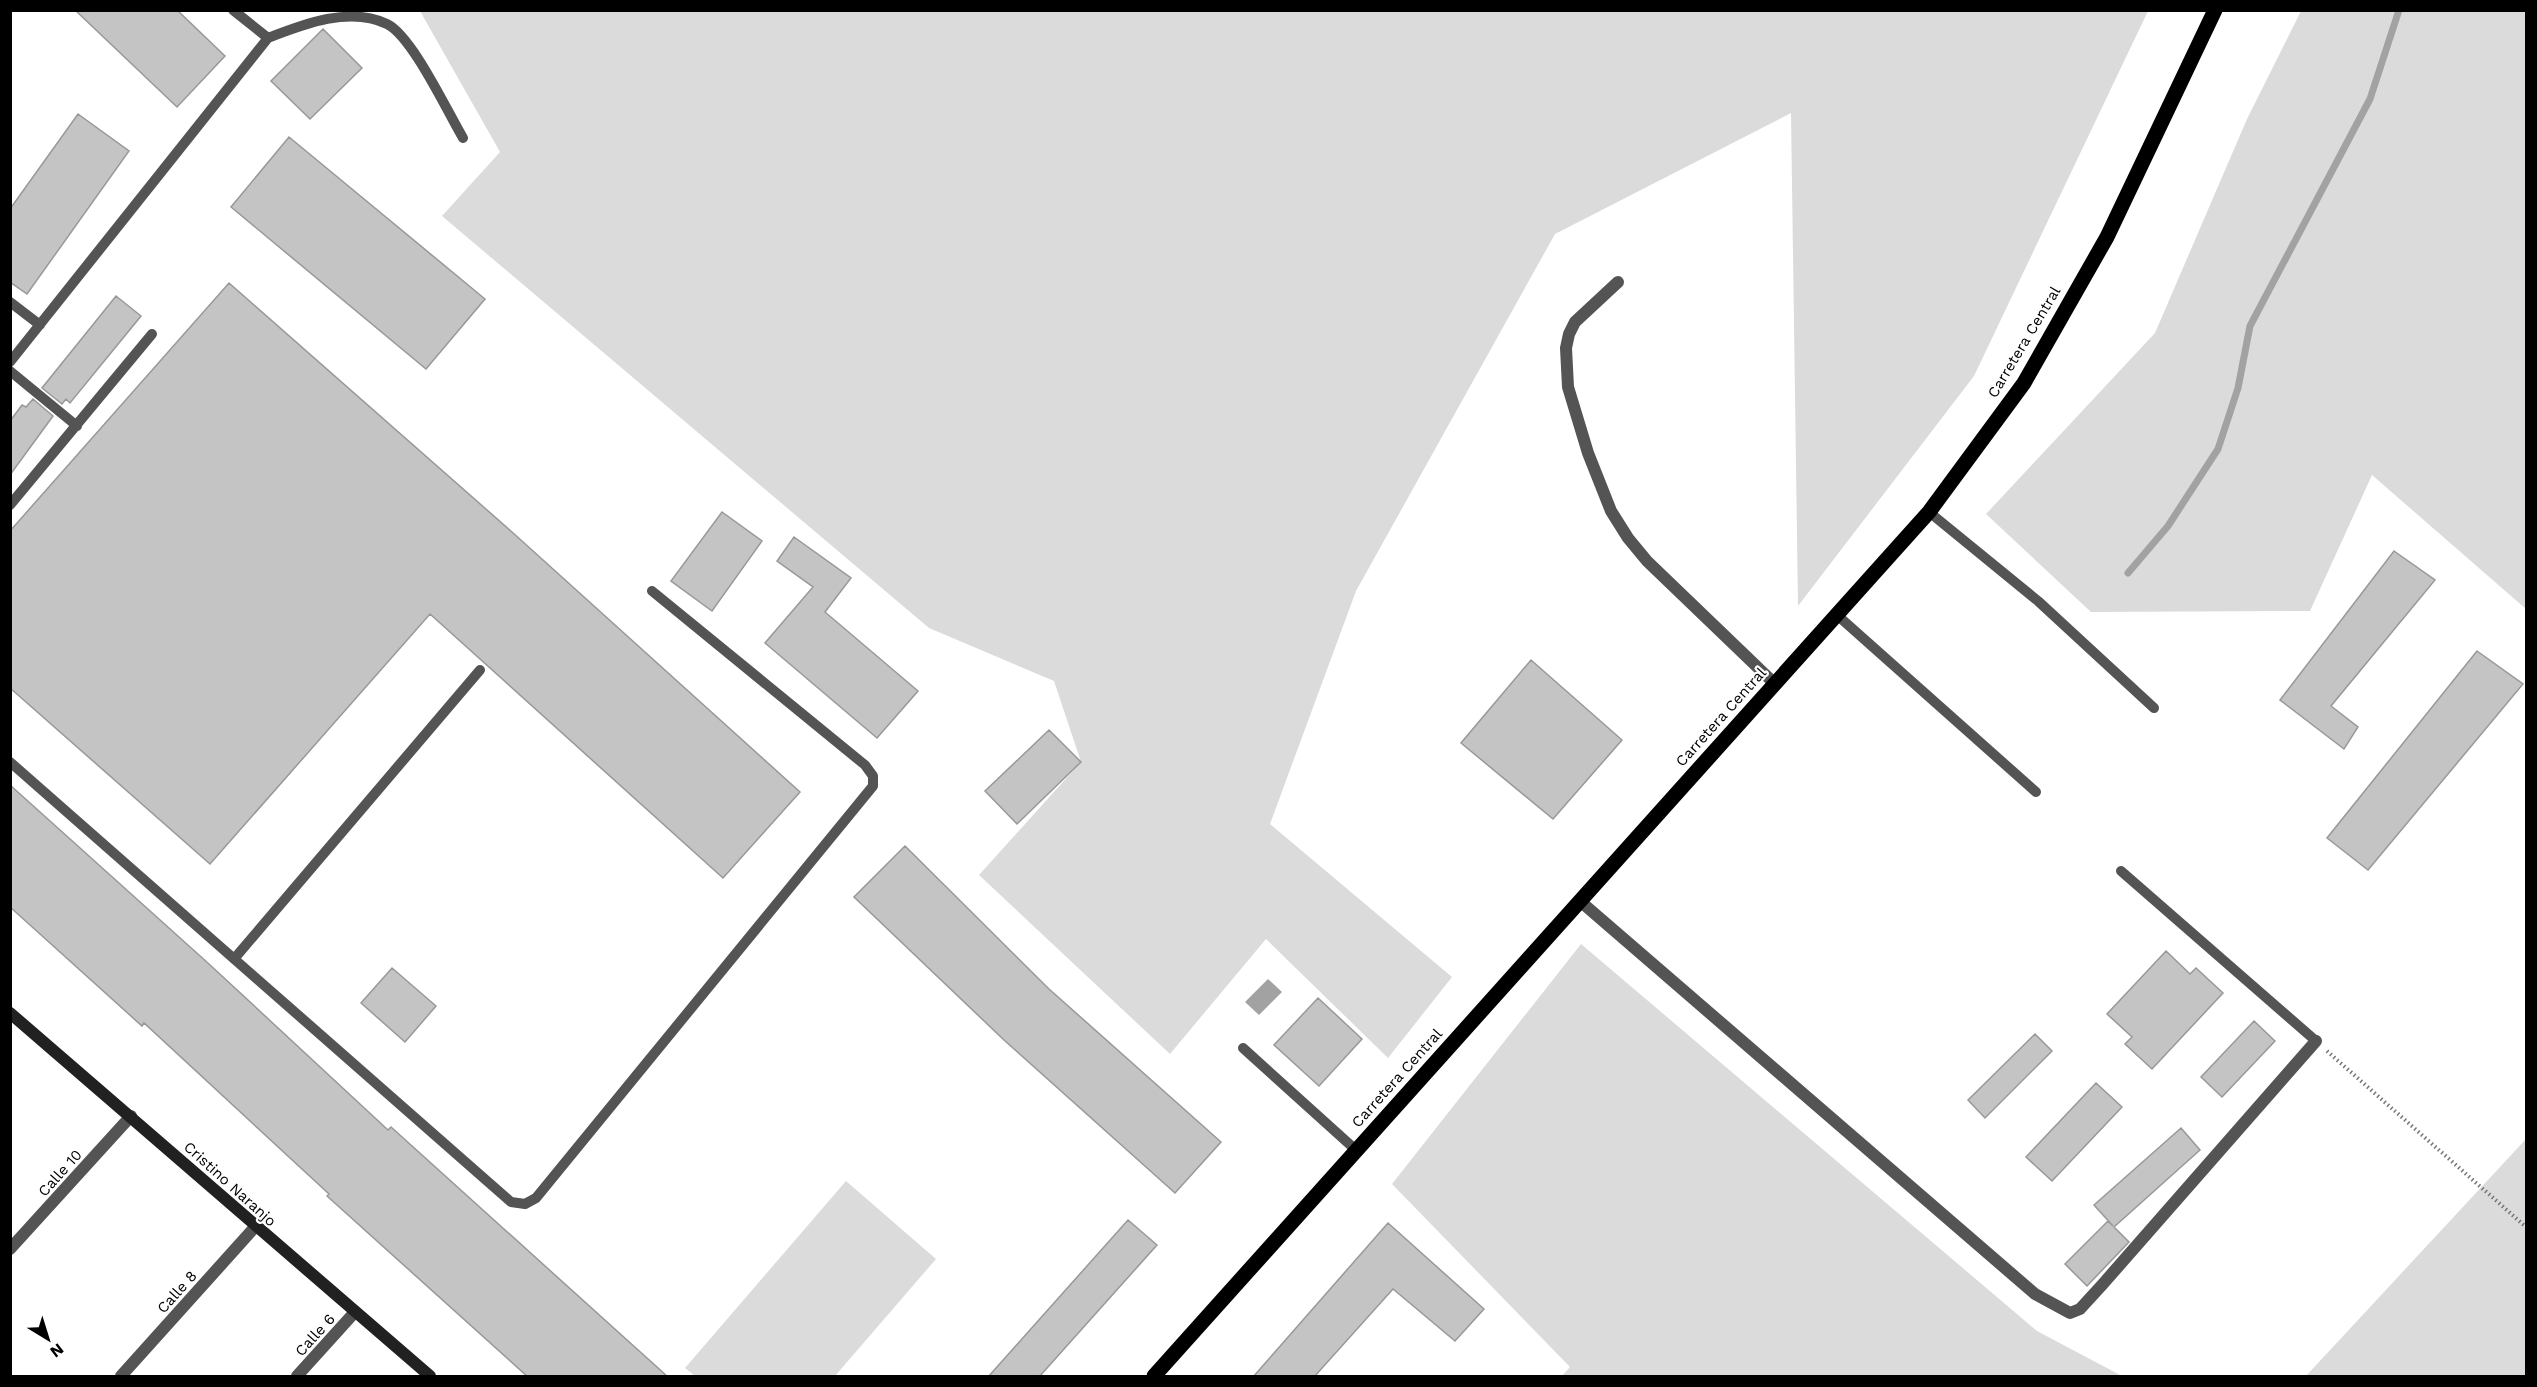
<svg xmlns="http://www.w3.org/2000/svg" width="2537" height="1387" font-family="'Work Sans',sans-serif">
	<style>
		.green { fill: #dbdbdb }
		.water { fill: #a2a2a2 }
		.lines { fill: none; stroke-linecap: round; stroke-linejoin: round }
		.stream { stroke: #a2a2a2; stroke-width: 7 }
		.building { fill: #c4c4c4; stroke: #989898; stroke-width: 1.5 }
		.path { stroke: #767676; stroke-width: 4; stroke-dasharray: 1.5 3; stroke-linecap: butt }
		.lane { stroke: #545454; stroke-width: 10 }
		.street { stroke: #545454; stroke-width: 12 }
		.secondary { stroke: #212121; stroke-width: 12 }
		.primary { stroke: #000; stroke-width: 15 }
		.labels { text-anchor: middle; stroke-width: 4.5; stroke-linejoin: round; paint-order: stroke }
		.street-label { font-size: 15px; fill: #000; stroke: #fff }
	</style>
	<rect width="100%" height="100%" fill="#fff"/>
	<!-- green -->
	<path class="green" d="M 420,11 L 2148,11 L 1974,376 L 1798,606 L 1791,113 L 1555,234 L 1356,591 L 1270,824 L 1452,977 L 1388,1058 L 1266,939 L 1170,1054 L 979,875 L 1081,762 L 1054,681 L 929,628 L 442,216 L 500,152 Z
		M 2301,11 L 2526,11 L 2526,609 L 2372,475 L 2310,611 L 2091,612 L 1986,514 L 2155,333 L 2247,119 Z
		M 1581,944 L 2037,1331 L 2122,1376 L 1562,1376 L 1570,1367 L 1392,1184 Z
		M 2526,1139 L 2526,1376 L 2306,1376 Z
		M 846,1181 L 936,1259 L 835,1376 L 695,1376 L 685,1368 Z"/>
	<!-- water -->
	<path class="water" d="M 1268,979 L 1282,992 L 1259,1015 L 1245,1002 Z"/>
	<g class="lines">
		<!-- stream -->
		<path class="stream" d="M 2128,573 L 2168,526 L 2218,449 L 2238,388 L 2250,326 L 2370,99 L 2399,10"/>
	</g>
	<!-- building -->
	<path class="building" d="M 75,10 L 177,10 L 225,56 L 177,107 Z
		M 323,29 L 362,68 L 310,119 L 271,81 Z
		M 78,114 L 129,151 L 27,294 L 10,282 L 10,209 Z
		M 289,137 L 485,299 L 426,369 L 231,207 Z
		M 229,283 L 512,532 L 800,792 L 723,878 L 430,614 L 210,864 L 10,688 L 10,531 Z
		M 116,296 L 141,316 L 70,403 L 66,399 L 62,404 L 42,388 Z
		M 33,399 L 53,416 L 10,475 L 10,421 L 22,405 L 26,407 Z
		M 722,512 L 762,541 L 712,611 L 671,581 Z
		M 794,537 L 851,578 L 825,612 L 918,691 L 877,738 L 765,643 L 813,587 L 777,561 Z
		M 2394,551 L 2435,580 L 2331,706 L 2358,727 L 2344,749 L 2280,700 Z
		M 2477,651 L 2523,684 L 2368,870 L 2327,838 Z
		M 1531,660 L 1622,740 L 1553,819 L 1461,743 Z
		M 1049,730 L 1081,762 L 1017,824 L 985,791 Z
		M 10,785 L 209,964 L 388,1130 L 391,1127 L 668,1377 L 528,1377 L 327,1196 L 329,1194 L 144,1023 L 142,1026 L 10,907 Z
		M 905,846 L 1049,989 L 1221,1142 L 1175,1193 L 1004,1040 L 854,897 Z
		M 2166,951 L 2190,974 L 2196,968 L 2223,993 L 2152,1069 L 2125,1044 L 2132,1037 L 2107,1014 Z
		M 392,968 L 436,1006 L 405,1042 L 361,1003 Z
		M 1318,998 L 1362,1039 L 1319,1086 L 1274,1045 Z
		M 2254,1021 L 2275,1041 L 2222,1097 L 2201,1077 Z
		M 2035,1034 L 2052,1051 L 1985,1118 L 1968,1100 Z
		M 2096,1083 L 2122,1107 L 2052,1181 L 2026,1157 Z
		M 2181,1128 L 2200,1150 L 2114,1227 L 2129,1242 L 2087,1286 L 2065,1264 L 2108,1221 L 2113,1226 L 2094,1205 Z
		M 1128,1220 L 1157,1245 L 1039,1377 L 988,1377 Z
		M 1388,1223 L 1484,1309 L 1455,1341 L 1393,1289 L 1314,1377 L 1253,1377 Z"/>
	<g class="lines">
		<!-- path -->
		<path class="path" d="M 2327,1051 L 2526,1227"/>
		<!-- lane -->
		<path class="lane" d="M 233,10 L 268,38
			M 10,302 L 40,325
			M 10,362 L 268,38 C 304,24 350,6 387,24 C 412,36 447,111 463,138
			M 10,371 L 77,426
			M 10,505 L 152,334
			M 1929,512 L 2038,601 L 2154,708
			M 1837,615 L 2036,792
			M 10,762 L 511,1202 L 525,1204 L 536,1198 L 873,786 L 873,776 L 865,765 L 652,591
			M 2121,871 L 2316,1041
			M 234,959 L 480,670
			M 1243,1048 L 1357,1151"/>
		<!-- street -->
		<path class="street" d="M 1618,282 L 1575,322 L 1569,334 L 1566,348 L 1568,387 L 1588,453 L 1611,511 L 1628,538 L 1647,561 L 1775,684
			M 1580,901 L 2035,1294 L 2070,1313 L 2080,1309 L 2102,1285 L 2316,1041
			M 10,1249 L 131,1116
			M 121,1376 L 255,1227
			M 297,1376 L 354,1313"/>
		<!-- secondary -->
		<path class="secondary" d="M 10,1013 L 430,1376"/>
		<!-- primary -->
		<path class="primary" d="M 1154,1376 L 1929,512 L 2024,383 L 2107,237 L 2215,10"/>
	</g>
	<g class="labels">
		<!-- street labels -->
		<g class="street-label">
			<text transform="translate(2024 342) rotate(-59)" y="5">Carretera Central</text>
			<text transform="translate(1721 717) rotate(-48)" y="5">Carretera Central</text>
			<text transform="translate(1397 1078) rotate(-48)" y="5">Carretera Central</text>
			<text transform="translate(60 1173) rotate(-48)" y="5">Calle 10</text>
			<text transform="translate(230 1184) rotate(42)" y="5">Cristino Naranjo</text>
			<text transform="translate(177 1292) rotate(-48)" y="5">Calle 8</text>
			<text transform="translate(315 1335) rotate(-48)" y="5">Calle 6</text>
		</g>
	</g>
	<!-- border -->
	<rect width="2537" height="1387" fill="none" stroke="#000000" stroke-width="24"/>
	<!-- north arrow -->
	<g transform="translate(48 1339) rotate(142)" stroke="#ffffff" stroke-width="4.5" paint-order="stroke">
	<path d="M0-4.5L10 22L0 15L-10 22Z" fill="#000000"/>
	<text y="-9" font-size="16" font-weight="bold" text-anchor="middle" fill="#000000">N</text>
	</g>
</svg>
